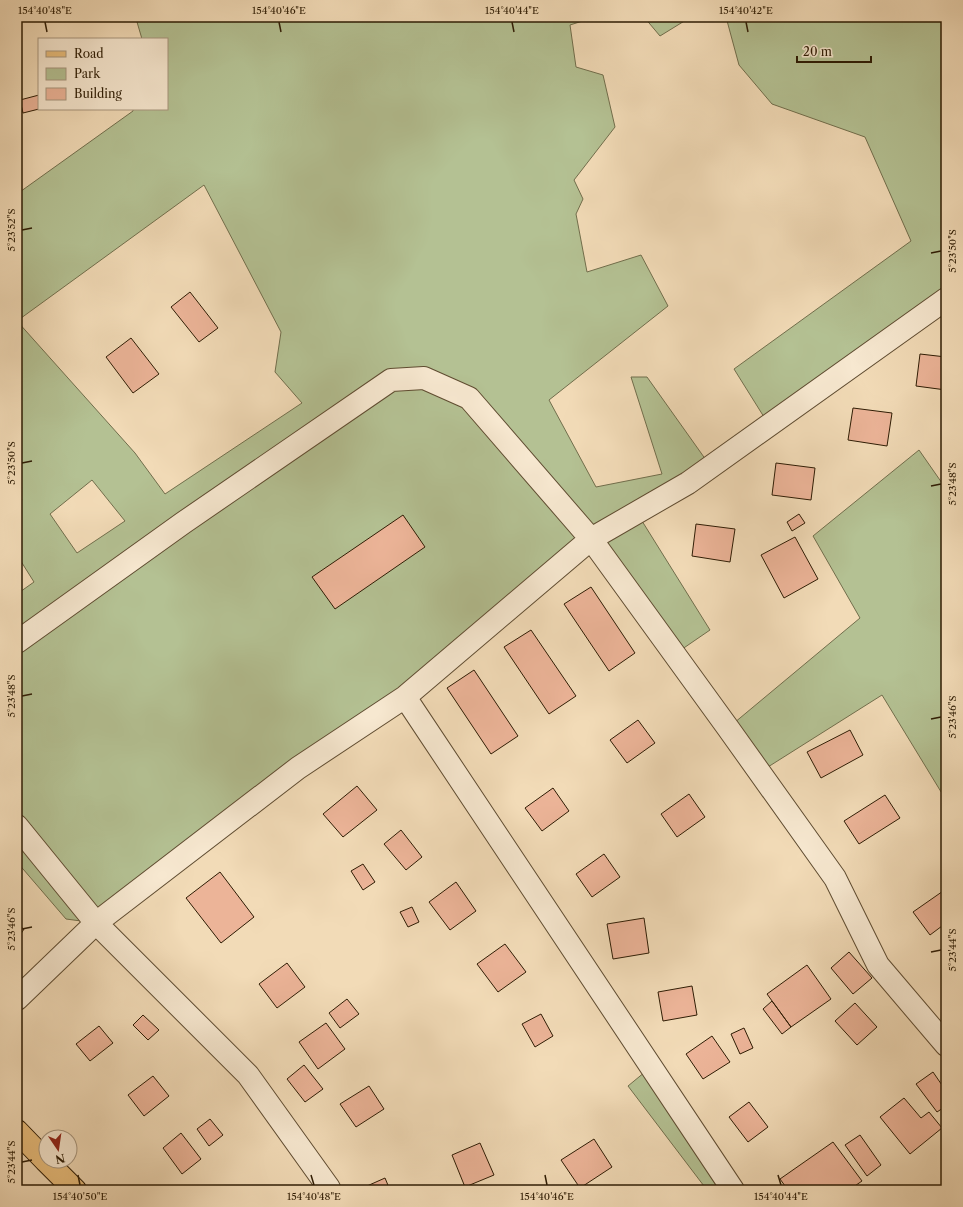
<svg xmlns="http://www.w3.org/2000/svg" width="963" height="1207" font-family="'Libre Caslon Text',serif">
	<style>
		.green { fill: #b4c193; stroke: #716e4c; fill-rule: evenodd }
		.building { fill: #ecb498; stroke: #2e1c04 }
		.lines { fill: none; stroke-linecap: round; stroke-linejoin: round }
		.minor-casing { stroke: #5f4c31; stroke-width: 24 }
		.major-casing { stroke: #2e1c04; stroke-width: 24 }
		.minor { stroke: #f7e8d0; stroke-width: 22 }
		.major { stroke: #e9be7c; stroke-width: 22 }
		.ticks { fill: none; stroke: #2e1c04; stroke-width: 1.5 }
		.neatline { fill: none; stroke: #2e1c04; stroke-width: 1.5 }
		.ticks-label { font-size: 10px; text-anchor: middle; fill: #2e1c04 }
	</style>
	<rect width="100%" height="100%" fill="#f2dbb7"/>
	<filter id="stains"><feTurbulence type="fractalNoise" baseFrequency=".005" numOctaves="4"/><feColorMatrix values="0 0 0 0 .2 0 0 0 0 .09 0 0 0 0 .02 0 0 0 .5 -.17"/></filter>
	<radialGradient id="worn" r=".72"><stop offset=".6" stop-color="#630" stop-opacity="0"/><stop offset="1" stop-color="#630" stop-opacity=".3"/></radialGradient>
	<!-- green -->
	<path class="green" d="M 147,17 L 595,17 L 570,25 L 576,67 L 603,75 L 615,127 L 574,180 L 583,199 L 576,214 L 587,272 L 641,255 L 668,306 L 549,400 L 596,487 L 662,474 L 631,377 L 647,377 L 711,467 L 637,513 L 710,630 L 675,654 L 591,539 L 96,923 L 66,919 L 17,862 L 17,594 L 34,582 L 17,555 L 17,506 L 22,500 L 17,493 L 17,194 L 133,111 L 133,109 L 167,109 L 167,39 L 142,39 L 137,22 ZM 204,185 L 281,332 L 275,372 L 302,403 L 165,494 L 135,453 L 17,321 ZM 92,480 L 125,521 L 77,553 L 50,514 Z
		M 644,17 L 685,17 L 686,20 L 660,36 Z
		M 726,17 L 946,17 L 946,299 L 769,425 L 734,369 L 911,241 L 865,137 L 772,104 L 739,65 Z
		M 919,450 L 942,483 L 946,481 L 946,800 L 882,695 L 760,772 L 728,728 L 860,618 L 813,536 Z
		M 651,1067 L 733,1190 L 707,1190 L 628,1086 Z"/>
	<!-- building -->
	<path class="building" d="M 39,95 L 39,109 L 23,113 L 20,100 Z
		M 190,292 L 218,328 L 199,342 L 171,307 Z
		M 131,338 L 159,374 L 133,393 L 106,357 Z
		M 920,354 L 946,357 L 946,390 L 916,386 Z
		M 853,408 L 892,413 L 887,446 L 848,440 Z
		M 776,463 L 815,468 L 811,500 L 772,495 Z
		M 799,514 L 805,523 L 792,531 L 787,522 Z
		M 403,515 L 425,547 L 335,609 L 312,577 Z
		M 696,524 L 735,529 L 730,562 L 692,556 Z
		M 795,537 L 818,579 L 784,598 L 761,555 Z
		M 591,587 L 635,653 L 609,671 L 564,604 Z
		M 531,630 L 576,696 L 549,714 L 504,647 Z
		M 474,670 L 518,736 L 491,754 L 447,688 Z
		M 638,720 L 655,743 L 627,763 L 610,740 Z
		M 850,730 L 863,755 L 821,778 L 807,752 Z
		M 357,786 L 377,810 L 343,837 L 323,814 Z
		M 553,788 L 569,811 L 542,831 L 525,808 Z
		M 689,794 L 705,817 L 677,837 L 661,814 Z
		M 885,795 L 900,818 L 859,844 L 844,821 Z
		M 401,830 L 422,857 L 406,870 L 384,844 Z
		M 604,854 L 620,877 L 592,897 L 576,874 Z
		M 363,864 L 375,882 L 363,890 L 351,871 Z
		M 220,872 L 254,917 L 221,943 L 186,898 Z
		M 456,882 L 476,911 L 450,930 L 429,902 Z
		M 946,889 L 946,923 L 930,935 L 913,912 Z
		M 412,907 L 419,922 L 408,927 L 400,912 Z
		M 644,918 L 649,953 L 613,959 L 607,924 Z
		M 17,925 L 24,929 L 17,940 Z
		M 505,944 L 526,972 L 498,992 L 477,964 Z
		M 849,952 L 872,978 L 853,994 L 831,968 Z
		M 287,963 L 305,987 L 277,1008 L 259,984 Z
		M 807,965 L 831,999 L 791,1027 L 767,994 Z
		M 692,986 L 697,1015 L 663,1021 L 658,992 Z
		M 347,999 L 359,1014 L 340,1028 L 329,1013 Z
		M 772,1001 L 791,1027 L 782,1034 L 763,1009 Z
		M 855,1003 L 877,1027 L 857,1045 L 835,1021 Z
		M 541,1014 L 553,1036 L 535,1047 L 522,1024 Z
		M 143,1015 L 159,1030 L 148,1040 L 133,1025 Z
		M 326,1023 L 345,1049 L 318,1069 L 299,1042 Z
		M 99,1026 L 113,1043 L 90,1061 L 76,1044 Z
		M 744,1028 L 753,1048 L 740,1054 L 731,1034 Z
		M 712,1036 L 730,1062 L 703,1079 L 686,1054 Z
		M 304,1065 L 323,1089 L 305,1102 L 287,1079 Z
		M 933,1072 L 946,1091 L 946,1106 L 937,1112 L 916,1084 Z
		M 153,1076 L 169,1096 L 144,1116 L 128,1095 Z
		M 369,1086 L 384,1109 L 356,1127 L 340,1104 Z
		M 904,1098 L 921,1118 L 929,1112 L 942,1128 L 910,1154 L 880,1117 Z
		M 749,1102 L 768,1127 L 748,1142 L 729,1117 Z
		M 210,1119 L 223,1135 L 209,1146 L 197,1129 Z
		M 181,1133 L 201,1159 L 182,1174 L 163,1148 Z
		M 860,1135 L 881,1165 L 867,1176 L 845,1145 Z
		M 594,1139 L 612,1167 L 580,1188 L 561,1160 Z
		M 833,1142 L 862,1181 L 849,1190 L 788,1190 L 780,1179 Z
		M 480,1143 L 494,1175 L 465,1187 L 452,1155 Z
		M 385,1178 L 390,1190 L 358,1190 Z"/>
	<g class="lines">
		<!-- minor casing -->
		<g class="minor-casing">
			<path id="minor" d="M 17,642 L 183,523 L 391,380 L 424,378 L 469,398 L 591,539 L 728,728 L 835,878 L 878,965 L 946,1045
				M 405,697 L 733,1190
				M 17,826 L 96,923 L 248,1075 L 329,1188
				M 17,999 L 96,923 L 298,768 L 405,697 L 591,539 L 688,483 L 946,299"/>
		</g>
		<!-- major casing -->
		<g class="major-casing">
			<path id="major" d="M 17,1131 L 46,1161
				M 46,1161 L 75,1190"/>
		</g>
		<!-- minor -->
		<use href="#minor" class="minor"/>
		<!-- major -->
		<use href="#major" class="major"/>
	</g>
	<!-- ticks -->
	<path class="ticks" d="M 45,22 L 47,32M 279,22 L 281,32M 512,22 L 514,32M 746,22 L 748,32M 22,230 L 32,228M 931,253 L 941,251M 22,463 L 32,461M 931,486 L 941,484M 22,696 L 32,694M 931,719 L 941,717M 22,929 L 32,927M 931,952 L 941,950M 22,1162 L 32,1160M 78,1175 L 80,1185M 311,1175 L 314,1185M 545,1175 L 547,1185M 778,1175 L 781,1185"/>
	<!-- margin -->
	<rect width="963" height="1207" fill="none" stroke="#f2dbb7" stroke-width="44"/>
	<!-- legend -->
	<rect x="38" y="38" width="130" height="72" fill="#f7e8d0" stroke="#a7967e"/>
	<rect x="46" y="51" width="20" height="6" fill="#e9be7c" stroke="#a7967e"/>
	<text x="74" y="58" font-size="12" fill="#2e1c04">Road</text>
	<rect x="46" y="68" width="20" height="12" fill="#b4c193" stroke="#a7967e"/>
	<text x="74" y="78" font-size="12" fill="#2e1c04">Park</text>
	<rect x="46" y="88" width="20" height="12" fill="#ecb498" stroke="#a7967e"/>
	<text x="74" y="98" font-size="12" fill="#2e1c04">Building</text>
	<!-- north arrow -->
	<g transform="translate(58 1149) rotate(167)"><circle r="19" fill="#f7e8d0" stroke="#a7967e"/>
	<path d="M0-3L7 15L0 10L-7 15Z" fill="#8f2418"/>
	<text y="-6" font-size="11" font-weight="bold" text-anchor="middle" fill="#2e1c04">N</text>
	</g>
	<!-- scale -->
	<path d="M797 56v6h74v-6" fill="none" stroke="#2e1c04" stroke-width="2"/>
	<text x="803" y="56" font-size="12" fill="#2e1c04" stroke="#f7e8d0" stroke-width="3" paint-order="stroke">20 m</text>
	<rect x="22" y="22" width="919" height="1163" class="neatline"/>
	<g class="ticks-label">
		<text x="45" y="14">154°40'48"E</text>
		<text x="279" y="14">154°40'46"E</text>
		<text x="512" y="14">154°40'44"E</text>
		<text x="746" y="14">154°40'42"E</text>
		<text transform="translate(11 230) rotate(-90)" y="4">5°23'52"S</text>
		<text transform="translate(952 251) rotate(-90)" y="4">5°23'50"S</text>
		<text transform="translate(11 463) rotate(-90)" y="4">5°23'50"S</text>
		<text transform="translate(952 484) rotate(-90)" y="4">5°23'48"S</text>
		<text transform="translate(11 696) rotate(-90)" y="4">5°23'48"S</text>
		<text transform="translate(952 717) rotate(-90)" y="4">5°23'46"S</text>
		<text transform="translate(11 929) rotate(-90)" y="4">5°23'46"S</text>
		<text transform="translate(952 950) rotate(-90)" y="4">5°23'44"S</text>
		<text transform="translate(11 1162) rotate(-90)" y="4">5°23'44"S</text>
		<text x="80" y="1200">154°40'50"E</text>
		<text x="314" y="1200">154°40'48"E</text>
		<text x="547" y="1200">154°40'46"E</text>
		<text x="781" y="1200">154°40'44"E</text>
	</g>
	<rect width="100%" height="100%" filter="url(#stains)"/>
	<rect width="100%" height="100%" fill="url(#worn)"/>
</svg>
